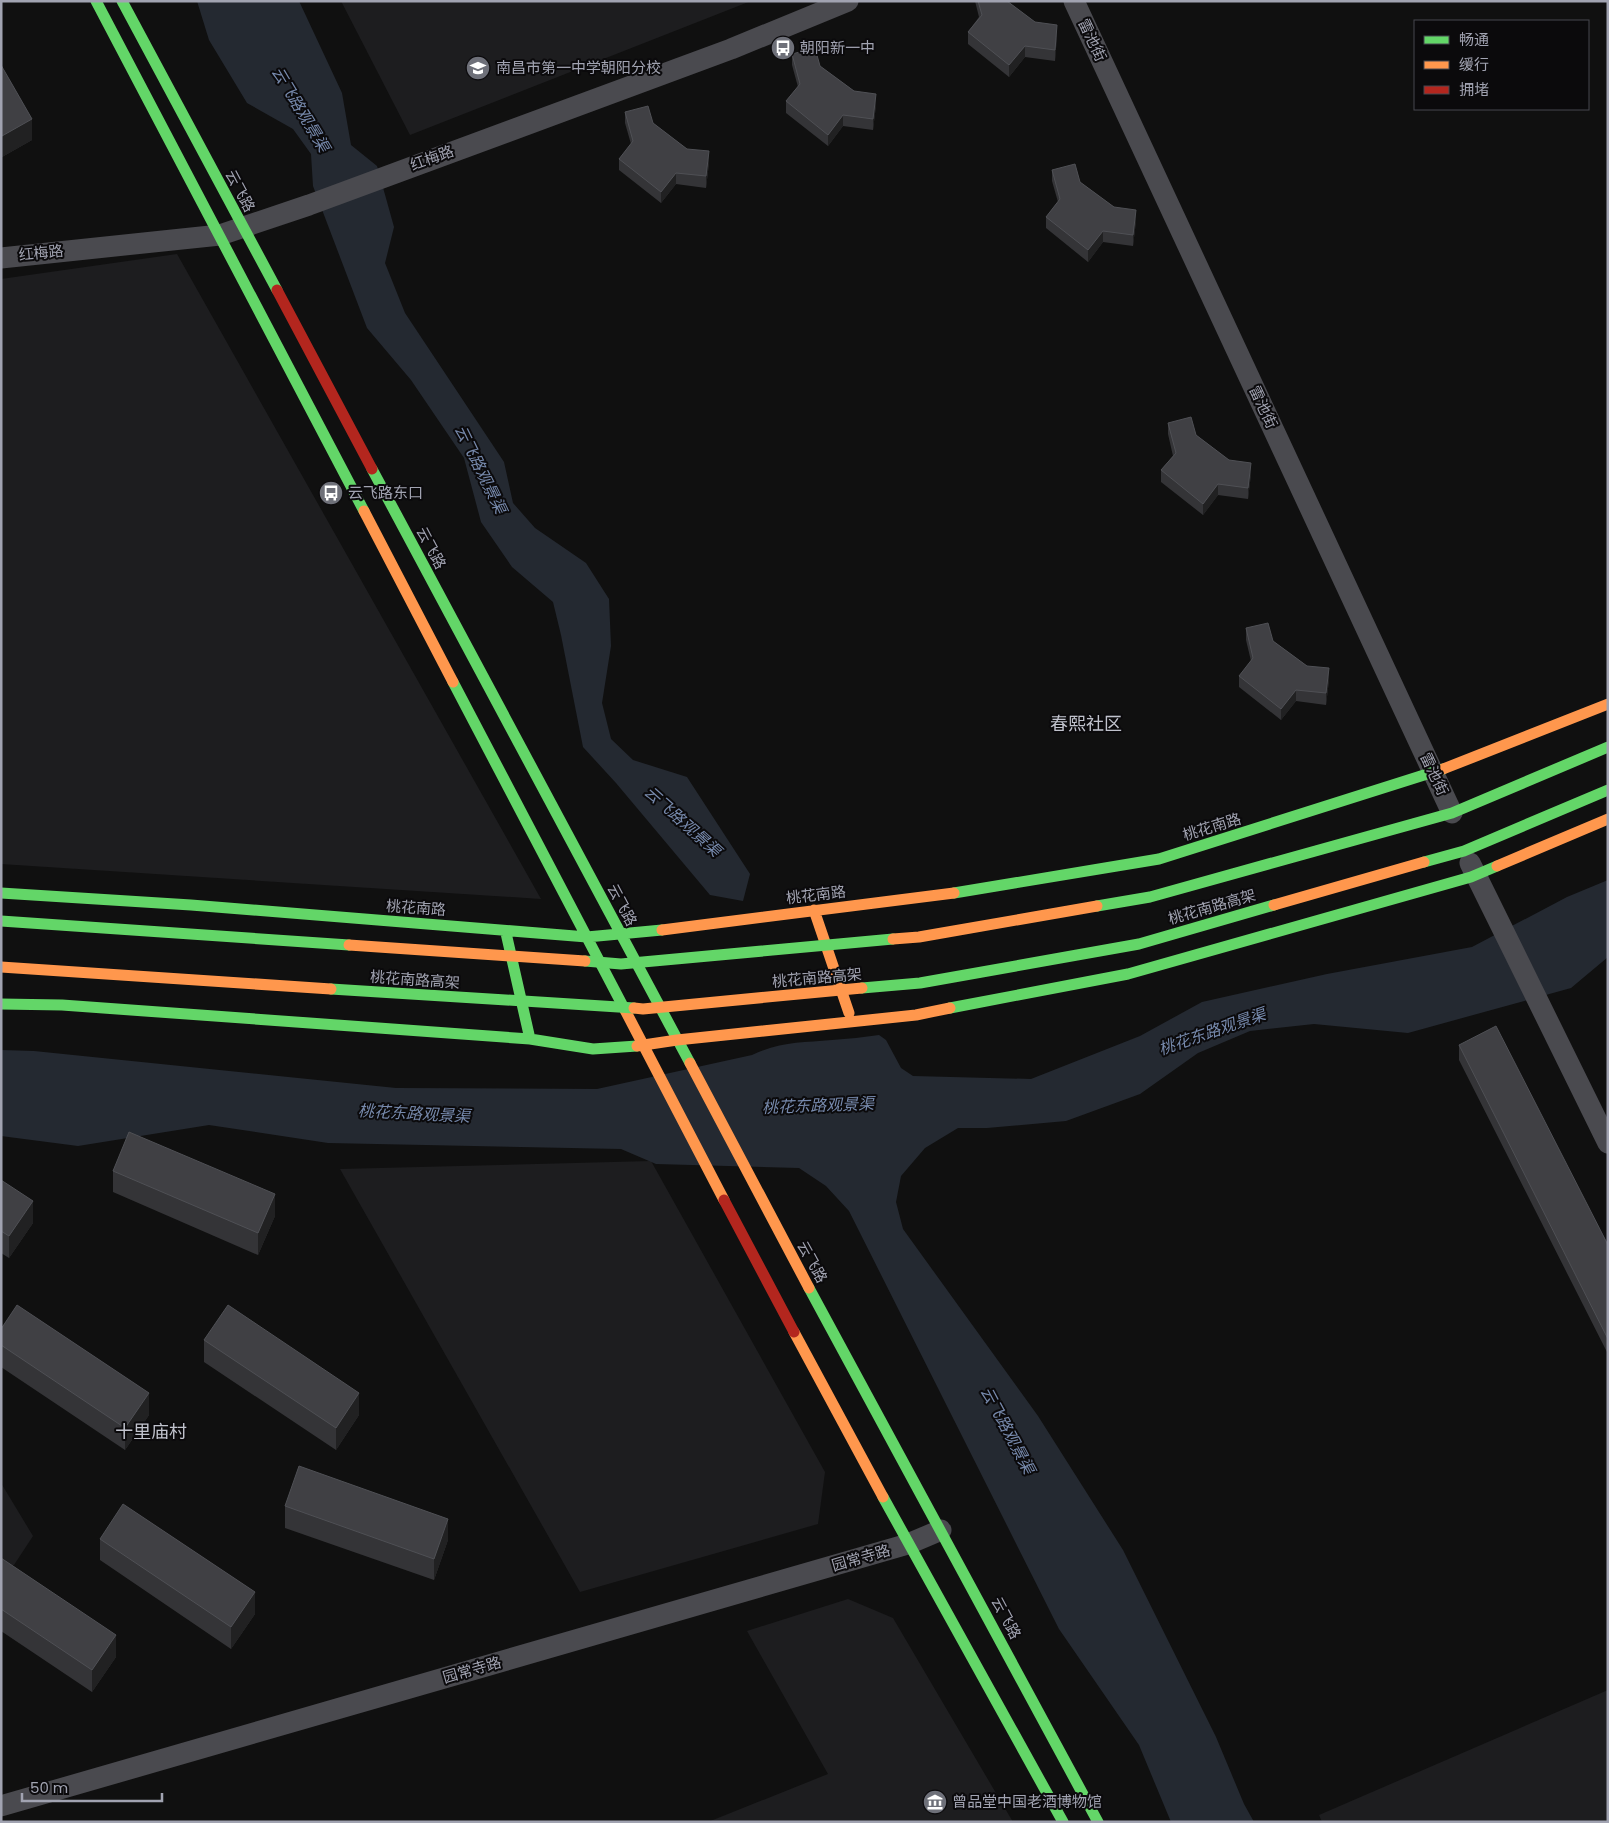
<svg xmlns="http://www.w3.org/2000/svg" width="1609" height="1823" font-family="Poppins,'Noto Sans SC',sans-serif">
	<style>
		.built { fill: #1d1d1f }
		.water { fill: #242931 }
		.lines { fill: none; stroke-linecap: round; stroke-linejoin: round }
		.street { stroke: #4a4a4f; stroke-width: 21 }
		.fast { stroke: #63d668; stroke-width: 11 }
		.slow { stroke: #ff974d; stroke-width: 11 }
		.jam { stroke: #b3261e; stroke-width: 11 }
		.fast-bridge { stroke: #63d668; stroke-width: 11 }
		.slow-bridge { stroke: #ff974d; stroke-width: 11 }
		.wall { fill: #343437 }
		.shaded-wall { fill: #212122 }
		.building { fill: #404044; stroke: #4f5055 }
		.labels { text-anchor: middle; stroke-width: 4; stroke-linejoin: round; paint-order: stroke }
		.street-label { font-size: 15px; fill: #a1a3b1; stroke: #0b0a0c }
		.poi-label { font-size: 15px; fill: #a1a3b1; stroke: #0b0a0c; text-anchor: start }
		.water-label { font-size: 16px; font-style: italic; fill: #778aad; stroke: #0b0a0c }
		.quarter-label { font-size: 18px; fill: #c1c3cd; stroke: #0b0a0c }
	</style>
	<rect width="100%" height="100%" fill="#101010"/>
	<!-- built -->
	<path class="built" d="M 341,1 L 751,1 L 410,135 Z
		M 177,254 L 541,899 L 1,864 L 1,279 Z
		M 651,1161 L 825,1472 L 818,1524 L 580,1592 L 340,1169 Z
		M 1,1483 L 33,1536 L 14,1565 L 1,1565 Z
		M 848,1599 L 893,1618 L 1013,1822 L 708,1822 L 828,1774 L 747,1631 Z
		M 1608,1690 L 1608,1822 L 1322,1822 L 1319,1815 Z"/>
	<!-- water -->
	<path class="water" d="M 197,1 L 299,1 L 342,93 L 351,145 L 377,166 L 394,227 L 385,263 L 405,313 L 504,462 L 513,503 L 535,528 L 586,563 L 609,599 L 611,646 L 602,703 L 611,739 L 633,760 L 687,777 L 750,874 L 743,901 L 710,895 L 616,783 L 583,747 L 561,635 L 553,602 L 512,567 L 481,522 L 464,458 L 411,380 L 367,328 L 313,186 L 311,154 L 293,129 L 247,103 L 209,40 Z
		M 1608,880 L 1608,957 L 1571,988 L 1408,1033 L 1314,1024 L 1250,1031 L 1198,1053 L 1140,1094 L 1066,1121 L 987,1128 L 958,1128 L 925,1148 L 901,1176 L 896,1202 L 903,1229 L 1038,1416 L 1123,1550 L 1216,1737 L 1244,1804 L 1254,1822 L 1171,1822 L 1139,1745 L 1059,1629 L 849,1211 L 826,1186 L 799,1168 L 656,1164 L 621,1149 L 328,1143 L 209,1125 L 78,1146 L 1,1136 L 1,1050 L 34,1051 L 396,1088 L 597,1089 L 752,1055 C 781,1041 802,1043 832,1040 C 848,1039 864,1037 879,1035 L 886,1040 L 901,1068 L 913,1076 L 1031,1079 L 1140,1036 L 1202,1002 L 1327,974 L 1472,947 L 1567,897 Z"/>
	<g class="lines">
		<!-- street -->
		<path class="street" d="M 1074,1 L 1452,813
			M 1,258 L 220,235 L 309,205 L 731,49 L 848,1
			M 1470,863 L 1608,1143
			M 1,1806 L 908,1544 L 941,1530"/>
		<!-- fast -->
		<path class="fast" d="M 96,1 L 364,511
			M 122,1 L 277,290
			M 372,469 L 690,1063
			M 453,682 L 625,1010
			M 1,893 L 191,905 L 587,937 L 662,930
			M 954,893 L 1159,859 L 1443,769
			M 506,933 L 530,1039
			M 1,1004 L 62,1005 L 530,1039 L 593,1049 L 637,1046
			M 950,1008 L 1128,974 L 1471,877 L 1497,866
			M 809,1288 L 1098,1822
			M 883,1497 L 1063,1822"/>
		<!-- slow -->
		<path class="slow" d="M 364,511 L 453,682
			M 1443,769 L 1608,704
			M 1497,866 L 1608,819
			M 814,910 L 849,1013
			M 662,930 L 954,893
			M 625,1010 L 724,1200
			M 637,1046 L 677,1040 L 916,1015 L 950,1008
			M 690,1063 L 809,1288
			M 794,1332 L 883,1497"/>
		<!-- jam -->
		<path class="jam" d="M 277,290 L 372,469
			M 724,1200 L 794,1332"/>
		<!-- fast-bridge -->
		<path class="fast-bridge" d="M 1424,862 L 1464,851 L 1608,790
			M 1097,906 L 1150,897 L 1452,813 L 1608,747
			M 1,921 L 349,945
			M 585,961 L 621,964 L 893,939
			M 862,988 L 920,983 L 1139,944 L 1274,905
			M 331,989 L 634,1008"/>
		<!-- slow-bridge -->
		<path class="slow-bridge" d="M 1274,905 L 1424,862
			M 893,939 L 919,937 L 1097,906
			M 349,945 L 585,961
			M 1,967 L 331,989
			M 634,1008 L 643,1009 L 862,988"/>
	</g>
	<!-- wall -->
	<path class="wall" d="M 975,1 L 1007,1 L 1035,22 L 1057,36 L 1055,61 L 1025,57 L 1009,77 L 968,44 L 968,32 L 979,17 Z
		M 792,54 L 820,66 L 854,91 L 876,105 L 873,130 L 843,126 L 828,146 L 786,113 L 786,101 L 798,87 L 792,65 Z
		M 1,65 L 32,140 L 2,157 L 1,156 Z
		M 625,112 L 653,123 L 687,149 L 709,163 L 706,188 L 676,184 L 661,203 L 619,170 L 619,159 L 631,144 L 625,123 Z
		M 1052,170 L 1080,182 L 1114,207 L 1136,221 L 1133,246 L 1103,242 L 1088,262 L 1046,228 L 1046,217 L 1058,202 L 1052,181 Z
		M 1168,423 L 1196,435 L 1229,460 L 1251,474 L 1248,499 L 1218,495 L 1203,515 L 1161,482 L 1161,470 L 1173,456 L 1168,434 Z
		M 1246,628 L 1273,641 L 1307,666 L 1329,680 L 1326,705 L 1296,701 L 1281,720 L 1239,687 L 1239,676 L 1251,661 L 1246,640 Z
		M 1459,1045 L 1608,1245 L 1608,1354 L 1459,1060 Z
		M 113,1171 L 275,1216 L 258,1255 L 113,1192 Z
		M 1,1180 L 33,1223 L 9,1258 L 1,1253 Z
		M 1,1329 L 149,1415 L 125,1450 L 1,1367 Z
		M 204,1340 L 359,1415 L 336,1450 L 204,1362 Z
		M 285,1506 L 448,1540 L 434,1580 L 285,1528 Z
		M 100,1539 L 255,1614 L 231,1649 L 100,1560 Z
		M 1,1558 L 116,1657 L 92,1692 L 1,1631 Z"/>
	<!-- shaded-wall -->
	<path class="shaded-wall" d="M 1057,25 L 1057,36 L 1055,61 L 1055,50 Z
		M 1025,46 L 1025,57 L 1009,77 L 1009,65 Z
		M 876,94 L 876,105 L 873,130 L 873,119 Z
		M 843,115 L 843,126 L 828,146 L 828,135 Z
		M 32,119 L 32,140 L 2,157 L 2,136 Z
		M 709,151 L 709,163 L 706,188 L 706,176 Z
		M 676,173 L 676,184 L 661,203 L 661,192 Z
		M 1136,210 L 1136,221 L 1133,246 L 1133,235 Z
		M 1103,231 L 1103,242 L 1088,262 L 1088,250 Z
		M 1251,463 L 1251,474 L 1248,499 L 1248,488 Z
		M 1218,484 L 1218,495 L 1203,515 L 1203,504 Z
		M 1329,668 L 1329,680 L 1326,705 L 1326,693 Z
		M 1296,690 L 1296,701 L 1281,720 L 1281,709 Z
		M 275,1194 L 275,1216 L 258,1255 L 258,1233 Z
		M 33,1201 L 33,1223 L 9,1258 L 9,1236 Z
		M 149,1393 L 149,1415 L 125,1450 L 125,1428 Z
		M 359,1393 L 359,1415 L 336,1450 L 336,1428 Z
		M 448,1519 L 448,1540 L 434,1580 L 434,1559 Z
		M 255,1592 L 255,1614 L 231,1649 L 231,1627 Z
		M 116,1635 L 116,1657 L 92,1692 L 92,1670 Z"/>
	<!-- building -->
	<path class="building" d="M 978,1 L 1007,1 L 1035,22 L 1057,25 L 1055,50 L 1025,46 L 1009,65 L 968,32 L 982,15 Z
		M 815,48 L 820,66 L 854,91 L 876,94 L 873,119 L 843,115 L 828,135 L 786,101 L 800,84 L 792,54 Z
		M 1,65 L 32,119 L 2,136 L 1,134 Z
		M 648,106 L 653,123 L 687,149 L 709,151 L 706,176 L 676,173 L 661,192 L 619,159 L 633,141 L 625,112 Z
		M 1075,164 L 1080,182 L 1114,207 L 1136,210 L 1133,235 L 1103,231 L 1088,250 L 1046,217 L 1060,199 L 1052,170 Z
		M 1191,417 L 1196,435 L 1229,460 L 1251,463 L 1248,488 L 1218,484 L 1203,504 L 1161,470 L 1176,453 L 1168,423 Z
		M 1268,623 L 1273,641 L 1307,666 L 1329,668 L 1326,693 L 1296,690 L 1281,709 L 1239,676 L 1253,658 L 1246,628 Z
		M 1496,1026 L 1608,1245 L 1608,1339 L 1459,1045 Z
		M 129,1132 L 275,1194 L 258,1233 L 113,1171 Z
		M 1,1180 L 33,1201 L 9,1236 L 1,1231 Z
		M 17,1305 L 149,1393 L 125,1428 L 1,1345 L 1,1329 Z
		M 228,1305 L 359,1393 L 336,1428 L 204,1340 Z
		M 299,1466 L 448,1519 L 434,1559 L 285,1506 Z
		M 123,1504 L 255,1592 L 231,1627 L 100,1539 Z
		M 1,1558 L 116,1635 L 92,1670 L 1,1609 Z"/>
	<!-- icons -->
	<defs>
		<g id="bus-disc" transform="scale(1.25)"><circle r="9.5" fill="#6e7079" stroke="#0b0a0c"/><path d="M-5-6H5V4H4V6H2V4H-2V6H-4V4H-5ZM-3.5-4V0h7V-4ZM-3.5 1.2v1.5H-2V1.2ZM2 1.2v1.5H3.5V1.2Z" fill="#fff"/></g>
		<g id="school-disc" transform="scale(1.25)"><circle r="9.5" fill="#6e7079" stroke="#0b0a0c"/><path d="M0-5L7-2L0 1L-7-2ZM-4 1L0 2.5L4 1V4Q0 6-4 4Z" fill="#fff"/></g>
		<g id="museum-disc" transform="scale(1.25)"><circle r="9.5" fill="#6e7079" stroke="#0b0a0c"/><path d="M0-6L6-3V-2H-6V-3ZM-5-1h2V3h-2ZM-1-1h2V3h-2ZM3-1h2V3H3ZM-6 4H6V6H-6Z" fill="#fff"/></g>
	</defs>
	<g fill-rule="evenodd">
		<use href="#bus-disc" x="783" y="48"/>
		<use href="#school-disc" x="478" y="68"/>
		<use href="#bus-disc" x="331" y="493"/>
		<use href="#museum-disc" x="935" y="1802"/>
	</g>
	<g class="labels">
		<!-- street labels -->
		<g class="street-label">
			<text transform="translate(1092 40) rotate(65)" y="5">雷池街</text>
			<text transform="translate(432 158) rotate(-20)" y="5">红梅路</text>
			<text transform="translate(240 191) rotate(62)" y="5">云飞路</text>
			<text transform="translate(41 253) rotate(-6)" y="5">红梅路</text>
			<text transform="translate(1263 407) rotate(65)" y="5">雷池街</text>
			<text transform="translate(431 548) rotate(62)" y="5">云飞路</text>
			<text transform="translate(1434 774) rotate(65)" y="5">雷池街</text>
			<text transform="translate(1212 827) rotate(-17)" y="5">桃花南路</text>
			<text transform="translate(816 895) rotate(-7)" y="5">桃花南路</text>
			<text transform="translate(622 905) rotate(62)" y="5">云飞路</text>
			<text transform="translate(1212 907) rotate(-16)" y="5">桃花南路高架</text>
			<text transform="translate(416 908) rotate(4)" y="5">桃花南路</text>
			<text transform="translate(817 978) rotate(-5)" y="5">桃花南路高架</text>
			<text transform="translate(415 980) rotate(4)" y="5">桃花南路高架</text>
			<text transform="translate(812 1262) rotate(61)" y="5">云飞路</text>
			<text transform="translate(861 1558) rotate(-16)" y="5">园常寺路</text>
			<text transform="translate(1006 1618) rotate(62)" y="5">云飞路</text>
			<text transform="translate(472 1670) rotate(-16)" y="5">园常寺路</text>
		</g>
		<!-- poi labels -->
		<g class="poi-label">
			<text x="800" y="53">朝阳新一中</text>
			<text x="496" y="73">南昌市第一中学朝阳分校</text>
			<text x="348" y="498">云飞路东口</text>
			<text x="952" y="1807">曾品堂中国老酒博物馆</text>
		</g>
		<!-- water labels -->
		<g class="water-label">
			<text transform="translate(301 109) rotate(59)" y="6">云飞路观景渠</text>
			<text transform="translate(481 469) rotate(64)" y="6">云飞路观景渠</text>
			<text transform="translate(683 821) rotate(42)" y="6">云飞路观景渠</text>
			<text transform="translate(1212 1031) rotate(-19)" y="6">桃花东路观景渠</text>
			<text transform="translate(818 1105) rotate(-2)" y="6">桃花东路观景渠</text>
			<text transform="translate(414 1113) rotate(3)" y="6">桃花东路观景渠</text>
			<text transform="translate(1008 1430) rotate(62)" y="6">云飞路观景渠</text>
		</g>
		<!-- quarter labels -->
		<g class="quarter-label">
			<text x="1086" y="730">春熙社区</text>
			<text x="151" y="1438">十里庙村</text>
		</g>
	</g>
	<!-- border -->
	<rect width="1609" height="1823" fill="none" stroke="#a1a3b1" stroke-width="5"/>
	<!-- legend -->
	<rect x="1414" y="20" width="175" height="90" fill="#0b0a0c" stroke="#47474e"/>
	<rect x="1424" y="36" width="25" height="8" fill="#63d668" stroke="#47474e"/>
	<text x="1459" y="45" font-size="15" fill="#a1a3b1">畅通</text>
	<rect x="1424" y="61" width="25" height="8" fill="#ff974d" stroke="#47474e"/>
	<text x="1459" y="70" font-size="15" fill="#a1a3b1">缓行</text>
	<rect x="1424" y="86" width="25" height="8" fill="#b3261e" stroke="#47474e"/>
	<text x="1459" y="95" font-size="15" fill="#a1a3b1">拥堵</text>
	<!-- scale -->
	<path d="M22 1793v8h140v-8" fill="none" stroke="#a1a3b1" stroke-width="2.5"/>
	<text x="30" y="1793" font-size="15" fill="#a1a3b1" stroke="#0b0a0c" stroke-width="4" paint-order="stroke">50 m</text>
</svg>
